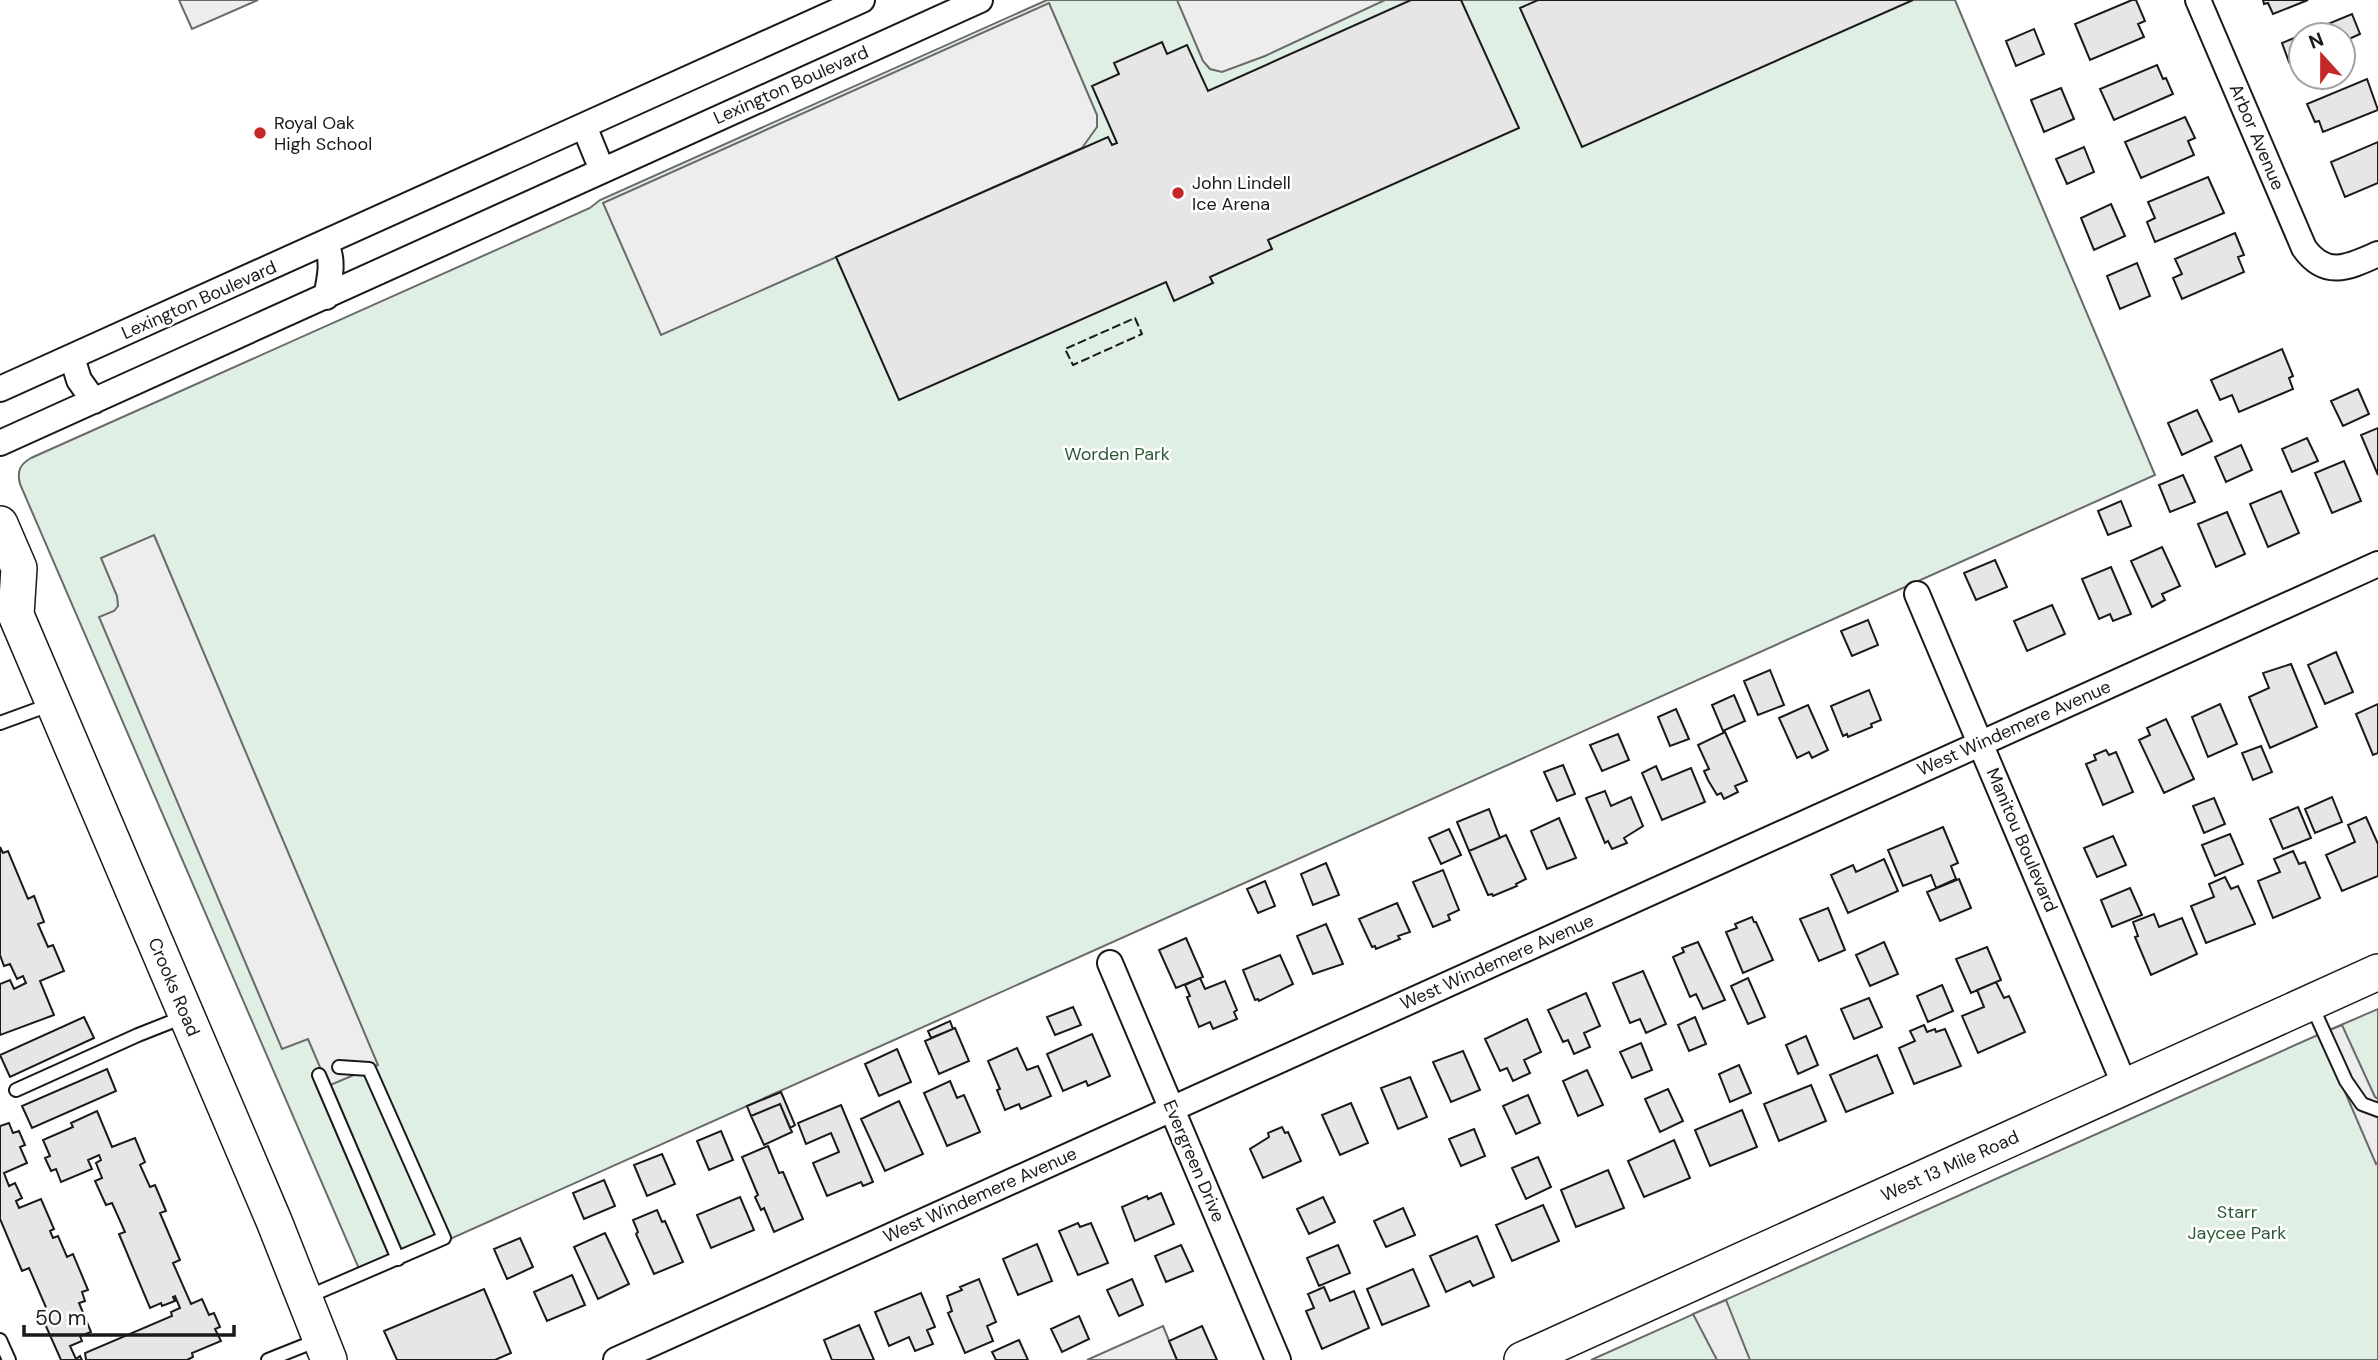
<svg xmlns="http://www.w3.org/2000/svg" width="2378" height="1360" font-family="'DM Sans',sans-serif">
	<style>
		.green { fill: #e0efe3; stroke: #6a6a6a; stroke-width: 2 }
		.parking { fill: #ededed; stroke: #6a6a6a; stroke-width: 2 }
		.building { fill: #e6e6e6; stroke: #1a1a1a; stroke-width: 2 }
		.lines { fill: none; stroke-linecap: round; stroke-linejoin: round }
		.service-casing { stroke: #1a1a1a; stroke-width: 16 }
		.minor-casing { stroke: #1a1a1a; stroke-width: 28 }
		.secondary-casing { stroke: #1a1a1a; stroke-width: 38 }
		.service { stroke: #fff; stroke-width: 12 }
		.minor { stroke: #fff; stroke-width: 24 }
		.secondary { stroke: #fff; stroke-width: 35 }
		.fence { stroke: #1a1a1a; stroke-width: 2; stroke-dasharray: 9 3.5; stroke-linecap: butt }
		.poi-dot { fill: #c62828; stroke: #fff; stroke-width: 2.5 }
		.labels { text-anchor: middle; stroke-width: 5; stroke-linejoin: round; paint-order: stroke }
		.street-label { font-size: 18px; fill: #1a1a1a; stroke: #fff }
		.poi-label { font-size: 18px; fill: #1a1a1a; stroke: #fff; text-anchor: start }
		.park-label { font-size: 18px; fill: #2b5a34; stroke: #fff }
	</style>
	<rect width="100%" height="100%" fill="#fff"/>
	<!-- green -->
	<path class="green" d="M 1047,0 L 1955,0 L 2155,475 L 363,1278 L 20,484 C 17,472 19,465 31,458 L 590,208 L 600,200 Z
		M 2378,1009 L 2378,1360 L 1591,1360 L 2320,1034 Z"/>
	<!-- parking -->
	<path class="parking" d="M 179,0 L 258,0 L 192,29 Z
		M 1177,0 L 1385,0 L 1265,56 L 1222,72 L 1210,69 L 1203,61 Z
		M 1049,3 L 1097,115 L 1097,127 L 1082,148 L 661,335 L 603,203 Z
		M 154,535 L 378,1065 L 328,1086 L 308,1039 L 282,1049 L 99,617 L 114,611 L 118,606 L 117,596 L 101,558 Z
		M 2342,1025 L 2375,1097 L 2378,1099 L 2378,1162 L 2376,1164 L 2320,1034 Z
		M 1726,1300 L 1750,1360 L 1717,1360 L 1693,1314 Z
		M 1163,1326 L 1177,1360 L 1087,1360 Z"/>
	<!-- building -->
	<path class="building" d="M 1411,0 L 1461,0 L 1519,128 L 1268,240 L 1272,249 L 1210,277 L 1213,283 L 1174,301 L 1166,282 L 899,400 L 836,257 L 1108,137 L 1112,145 L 1117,143 L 1092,86 L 1119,74 L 1114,63 L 1162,42 L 1167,54 L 1187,45 L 1208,91 Z
		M 1538,0 L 1913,0 L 1582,147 L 1520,8 Z
		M 2132,0 L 2136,0 L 2145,21 L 2138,24 L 2144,37 L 2090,60 L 2075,24 Z
		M 2263,0 L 2308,0 L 2273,14 L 2268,3 L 2264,4 Z
		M 2352,14 L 2360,34 L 2349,39 L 2354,49 L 2343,53 L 2343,35 L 2301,35 L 2301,71 L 2298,72 L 2293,60 L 2289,62 L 2282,43 Z
		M 2034,29 L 2044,54 L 2016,66 L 2006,41 Z
		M 2157,65 L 2163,79 L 2166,78 L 2173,94 L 2114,120 L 2100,89 Z
		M 2367,79 L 2378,110 L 2323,132 L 2319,121 L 2315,122 L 2307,104 Z
		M 2061,88 L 2074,119 L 2044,132 L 2031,100 Z
		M 2185,117 L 2195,138 L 2188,141 L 2194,155 L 2141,178 L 2125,142 Z
		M 2378,142 L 2378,183 L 2345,197 L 2331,162 Z
		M 2084,147 L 2094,172 L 2067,184 L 2056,159 Z
		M 2208,177 L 2224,213 L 2155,242 L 2147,222 L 2155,218 L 2148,202 Z
		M 2111,204 L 2125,236 L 2094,250 L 2081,218 Z
		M 2235,233 L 2244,255 L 2238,257 L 2244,272 L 2182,299 L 2173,278 L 2182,274 L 2175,259 Z
		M 2137,263 L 2150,296 L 2120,309 L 2107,276 Z
		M 2282,349 L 2293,376 L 2289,378 L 2293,389 L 2239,412 L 2232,395 L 2220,400 L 2211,380 Z
		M 2358,389 L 2369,414 L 2343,426 L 2331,401 Z
		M 2197,410 L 2212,441 L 2182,455 L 2168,423 Z
		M 2378,428 L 2378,475 L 2361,435 Z
		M 2307,438 L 2318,461 L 2292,472 L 2282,449 Z
		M 2241,445 L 2252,470 L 2226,482 L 2215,457 Z
		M 2344,461 L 2361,501 L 2332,513 L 2315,473 Z
		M 2183,475 L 2195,502 L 2170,512 L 2159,485 Z
		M 2281,491 L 2299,533 L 2268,547 L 2250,504 Z
		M 2121,501 L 2131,526 L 2108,535 L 2098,511 Z
		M 2227,512 L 2245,554 L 2216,567 L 2198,524 Z
		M 2162,547 L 2180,586 L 2162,594 L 2165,600 L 2152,607 L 2131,561 Z
		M 1995,560 L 2007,587 L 1976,600 L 1964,573 Z
		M 2111,567 L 2131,614 L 2113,621 L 2110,614 L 2099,619 L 2082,579 Z
		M 2052,605 L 2065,634 L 2027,651 L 2014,621 Z
		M 1868,620 L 1878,645 L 1852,656 L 1841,631 Z
		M 2336,652 L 2353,692 L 2325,704 L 2308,665 Z
		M 2291,664 L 2317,727 L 2270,748 L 2249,697 L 2269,688 L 2263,673 Z
		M 1770,670 L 1784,705 L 1758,715 L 1744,681 Z
		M 1869,690 L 1881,720 L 1871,724 L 1872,727 L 1848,737 L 1847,734 L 1843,736 L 1831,706 Z
		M 1734,695 L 1745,721 L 1723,731 L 1712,705 Z
		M 2220,704 L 2237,744 L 2208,757 L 2192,717 Z
		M 2378,704 L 2378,753 L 2373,755 L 2356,714 Z
		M 1808,705 L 1828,750 L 1812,758 L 1809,752 L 1797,758 L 1779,718 Z
		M 1676,709 L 1689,739 L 1670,746 L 1658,717 Z
		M 2166,719 L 2194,779 L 2164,793 L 2139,740 L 2150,735 L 2147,728 Z
		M 1725,732 L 1747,781 L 1735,786 L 1738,792 L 1724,799 L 1721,793 L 1717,795 L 1708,780 L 1704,771 L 1709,769 L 1698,745 Z
		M 1618,734 L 1629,760 L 1602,771 L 1590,745 Z
		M 2261,746 L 2272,772 L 2253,780 L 2242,753 Z
		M 2106,750 L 2109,755 L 2116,752 L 2133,792 L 2103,805 L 2086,764 L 2096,760 L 2094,755 Z
		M 1563,765 L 1575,794 L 1557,801 L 1544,772 Z
		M 1656,766 L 1662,780 L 1691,768 L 1705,802 L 1662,820 L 1642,773 Z
		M 1605,791 L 1611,806 L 1631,797 L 1643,826 L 1624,838 L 1627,843 L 1612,849 L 1608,841 L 1605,843 L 1586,798 Z
		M 2332,797 L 2342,822 L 2315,833 L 2305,809 Z
		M 2214,798 L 2225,824 L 2204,833 L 2193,806 Z
		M 2298,807 L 2311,838 L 2283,849 L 2270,819 Z
		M 1489,809 L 1500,838 L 1469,851 L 1457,822 Z
		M 2366,817 L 2378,844 L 2378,876 L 2342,891 L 2326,855 L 2355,842 L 2348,825 Z
		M 1559,818 L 1576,858 L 1547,869 L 1531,831 Z
		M 1943,827 L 1958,863 L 1951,866 L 1956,879 L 1936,888 L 1931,875 L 1903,886 L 1888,850 Z
		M 1449,829 L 1461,855 L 1441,864 L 1429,838 Z
		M 2230,834 L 2243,864 L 2215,876 L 2202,845 Z
		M 1506,835 L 1526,879 L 1516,884 L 1517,886 L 1493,896 L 1492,894 L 1488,895 L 1469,851 Z
		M 2113,836 L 2126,865 L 2097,877 L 2084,848 Z
		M 0,847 L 3,853 L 8,851 L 28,899 L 34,896 L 44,922 L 38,924 L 48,947 L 53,945 L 64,971 L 40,981 L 54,1015 L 0,1035 L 0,984 L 10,980 L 14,989 L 26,983 L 23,976 L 17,979 L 10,964 L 4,966 L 0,955 Z
		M 2293,851 L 2299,864 L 2305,862 L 2320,898 L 2273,918 L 2258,881 L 2280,872 L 2274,859 Z
		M 1884,859 L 1898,891 L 1848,913 L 1831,875 L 1853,865 L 1856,872 Z
		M 1326,863 L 1339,895 L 1313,905 L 1301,874 Z
		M 1443,870 L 1459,910 L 1448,915 L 1450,920 L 1433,927 L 1413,882 Z
		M 2225,877 L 2231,889 L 2238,886 L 2255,924 L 2206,943 L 2191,906 L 2214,897 L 2209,884 Z
		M 1959,879 L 1971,908 L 1940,921 L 1927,892 Z
		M 1265,881 L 1275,906 L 1258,913 L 1247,889 Z
		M 2130,888 L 2142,915 L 2112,927 L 2101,900 Z
		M 1397,903 L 1410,932 L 1398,936 L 1400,939 L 1376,949 L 1375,946 L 1372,947 L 1359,919 Z
		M 1828,908 L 1845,950 L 1819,961 L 1800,919 Z
		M 2154,914 L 2159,927 L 2182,918 L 2197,954 L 2151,975 L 2135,937 L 2138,936 L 2133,922 Z
		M 1752,917 L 1754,922 L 1756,922 L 1773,960 L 1743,973 L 1726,932 L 1737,928 L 1735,924 Z
		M 1326,924 L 1343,964 L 1313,974 L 1297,936 Z
		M 1186,938 L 1203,977 L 1176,988 L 1159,950 Z
		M 1698,942 L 1725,1000 L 1703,1009 L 1696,994 L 1690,997 L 1673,957 L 1684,952 L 1682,948 Z
		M 1884,942 L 1898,974 L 1870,986 L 1856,955 Z
		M 1987,947 L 2001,980 L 1971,993 L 1956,959 Z
		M 1280,955 L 1293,984 L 1259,1001 L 1258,999 L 1255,1000 L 1243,970 Z
		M 1643,971 L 1666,1024 L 1646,1033 L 1640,1019 L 1630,1023 L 1613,983 Z
		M 1200,978 L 1205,989 L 1225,981 L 1237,1010 L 1234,1012 L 1237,1019 L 1213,1029 L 1210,1022 L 1199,1027 L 1187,997 L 1190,996 L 1185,985 Z
		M 1748,978 L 1765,1017 L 1748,1024 L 1731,986 Z
		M 1996,982 L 2004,998 L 2009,996 L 2025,1032 L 1978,1053 L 1962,1016 L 1984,1007 L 1977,990 Z
		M 1942,985 L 1953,1011 L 1928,1022 L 1917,996 Z
		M 1586,993 L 1600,1026 L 1584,1033 L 1590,1047 L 1574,1054 L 1568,1040 L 1563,1042 L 1548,1010 Z
		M 1869,998 L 1882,1027 L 1854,1039 L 1841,1009 Z
		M 1073,1007 L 1081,1025 L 1055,1035 L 1047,1017 Z
		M 84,1017 L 94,1038 L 10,1077 L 0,1055 Z
		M 1695,1017 L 1706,1044 L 1689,1051 L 1678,1025 Z
		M 1527,1019 L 1541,1052 L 1524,1060 L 1530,1073 L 1513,1081 L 1507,1068 L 1500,1071 L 1485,1039 Z
		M 950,1021 L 953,1029 L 931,1038 L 928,1031 Z
		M 1924,1025 L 1927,1032 L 1935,1029 L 1936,1032 L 1945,1029 L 1961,1066 L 1914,1084 L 1899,1048 L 1915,1041 L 1910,1031 Z
		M 955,1028 L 969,1061 L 939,1074 L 925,1041 Z
		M 1092,1034 L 1110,1076 L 1088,1086 L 1086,1081 L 1063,1091 L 1047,1054 Z
		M 1806,1036 L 1818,1065 L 1798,1074 L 1786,1045 Z
		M 1641,1043 L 1652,1070 L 1632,1078 L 1620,1052 Z
		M 1017,1048 L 1027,1070 L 1038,1066 L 1051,1096 L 1021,1109 L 1019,1104 L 1005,1110 L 997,1090 L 1000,1089 L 988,1061 Z
		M 897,1049 L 911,1082 L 879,1096 L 865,1064 Z
		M 1463,1051 L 1480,1090 L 1451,1102 L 1433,1062 Z
		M 1877,1055 L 1893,1093 L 1846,1112 L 1830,1075 Z
		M 1739,1065 L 1751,1093 L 1730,1102 L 1719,1074 Z
		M 107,1069 L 116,1091 L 32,1128 L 22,1106 Z
		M 1587,1070 L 1603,1105 L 1578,1116 L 1563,1081 Z
		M 1410,1077 L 1427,1117 L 1398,1129 L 1381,1088 Z
		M 950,1081 L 957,1098 L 964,1095 L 980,1132 L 947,1146 L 924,1093 Z
		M 1811,1085 L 1826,1121 L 1779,1141 L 1764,1104 Z
		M 1668,1089 L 1683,1121 L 1660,1132 L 1645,1099 Z
		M 781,1092 L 795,1125 L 790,1128 L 780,1104 L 751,1116 L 747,1106 Z
		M 1528,1095 L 1540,1123 L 1516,1134 L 1503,1106 Z
		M 899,1101 L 923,1154 L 885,1171 L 861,1119 Z
		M 1351,1103 L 1368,1143 L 1340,1155 L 1322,1115 Z
		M 780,1104 L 792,1132 L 764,1145 L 751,1116 Z
		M 841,1105 L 873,1182 L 863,1186 L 861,1182 L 827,1196 L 813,1163 L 839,1152 L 831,1133 L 806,1144 L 798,1123 Z
		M 1742,1110 L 1757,1147 L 1710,1166 L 1695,1130 Z
		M 97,1111 L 112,1147 L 135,1138 L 145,1162 L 140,1165 L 150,1187 L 155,1185 L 166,1211 L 160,1213 L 180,1260 L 173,1263 L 191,1304 L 202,1299 L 209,1315 L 214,1313 L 220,1327 L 215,1329 L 221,1341 L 192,1353 L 193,1357 L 187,1360 L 86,1360 L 85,1353 L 172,1316 L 171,1312 L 180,1308 L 175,1296 L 173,1297 L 175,1301 L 162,1306 L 161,1303 L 150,1308 L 119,1234 L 125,1232 L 112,1203 L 106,1205 L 95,1181 L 102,1178 L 96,1163 L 101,1160 L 99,1155 L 88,1160 L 92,1169 L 61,1182 L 56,1169 L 51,1171 L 45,1158 L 50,1156 L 43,1140 L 73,1127 L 71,1123 Z
		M 9,1123 L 13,1133 L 19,1131 L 25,1145 L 20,1147 L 27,1163 L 4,1173 L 9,1186 L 15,1183 L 22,1198 L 16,1201 L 19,1208 L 41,1199 L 54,1229 L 50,1231 L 53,1238 L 58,1236 L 67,1257 L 73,1254 L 88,1290 L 82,1292 L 85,1301 L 79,1303 L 91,1332 L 80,1336 L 82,1341 L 70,1346 L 76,1359 L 80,1356 L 82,1360 L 61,1360 L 41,1315 L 48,1312 L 29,1268 L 22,1271 L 0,1219 L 0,1126 Z
		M 1282,1127 L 1285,1133 L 1288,1132 L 1301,1161 L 1263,1178 L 1250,1149 L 1269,1137 L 1268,1133 Z
		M 1474,1129 L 1485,1156 L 1461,1166 L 1449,1139 Z
		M 721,1131 L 733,1160 L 709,1170 L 697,1141 Z
		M 1674,1140 L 1690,1178 L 1644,1197 L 1628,1161 Z
		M 768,1146 L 779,1173 L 783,1172 L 803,1219 L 774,1232 L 764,1208 L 761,1210 L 755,1197 L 758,1195 L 742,1157 Z
		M 662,1154 L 675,1184 L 647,1196 L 634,1165 Z
		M 1538,1157 L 1551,1187 L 1526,1199 L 1512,1168 Z
		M 1608,1170 L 1624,1208 L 1576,1227 L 1561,1190 Z
		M 604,1180 L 615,1206 L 584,1219 L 573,1193 Z
		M 1161,1193 L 1174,1224 L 1135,1241 L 1122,1207 L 1147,1196 L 1148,1199 Z
		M 740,1197 L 754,1230 L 711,1248 L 697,1215 Z
		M 1323,1197 L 1335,1222 L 1309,1234 L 1297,1209 Z
		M 1543,1205 L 1559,1241 L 1512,1261 L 1496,1225 Z
		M 1403,1208 L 1415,1235 L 1386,1247 L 1374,1221 Z
		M 657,1210 L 662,1222 L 665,1221 L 683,1262 L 654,1274 L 636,1234 L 638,1232 L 633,1220 Z
		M 1078,1223 L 1080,1227 L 1091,1223 L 1108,1263 L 1078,1275 L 1059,1231 Z
		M 605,1233 L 629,1284 L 598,1299 L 574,1247 Z
		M 1477,1236 L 1494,1277 L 1473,1286 L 1470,1281 L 1446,1292 L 1430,1256 Z
		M 520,1238 L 533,1267 L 507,1279 L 494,1249 Z
		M 1037,1244 L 1052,1281 L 1018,1295 L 1003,1259 Z
		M 1181,1245 L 1193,1271 L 1166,1282 L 1155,1256 Z
		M 1338,1245 L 1350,1273 L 1319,1286 L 1307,1258 Z
		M 1413,1269 L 1429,1306 L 1382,1325 L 1367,1289 Z
		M 572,1275 L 585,1305 L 547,1321 L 534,1292 Z
		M 979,1279 L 996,1322 L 987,1326 L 993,1341 L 965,1353 L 948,1313 L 952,1311 L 947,1296 L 962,1290 L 960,1287 Z
		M 1132,1279 L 1143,1305 L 1119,1316 L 1107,1290 Z
		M 1324,1287 L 1330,1301 L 1354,1291 L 1369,1328 L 1322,1349 L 1306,1311 L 1314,1308 L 1308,1294 Z
		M 484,1289 L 511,1353 L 495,1360 L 397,1360 L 384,1331 Z
		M 921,1293 L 935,1327 L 927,1330 L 933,1344 L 915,1351 L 909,1337 L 889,1346 L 875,1312 Z
		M 1079,1316 L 1089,1339 L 1062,1352 L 1051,1329 Z
		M 859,1325 L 874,1360 L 832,1360 L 824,1340 Z
		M 1202,1326 L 1217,1360 L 1177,1360 L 1169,1341 Z
		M 1019,1340 L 1028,1360 L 996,1360 L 992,1352 Z"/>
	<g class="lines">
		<!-- service casing -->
		<g class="service-casing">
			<path id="service" d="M 0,723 L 52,704
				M 2312,1006 L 2346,1081 L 2362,1104 L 2378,1110
				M 319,1075 L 398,1259
				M 16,1090 L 138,1035 L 186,1016
				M 305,1298 L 444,1238 L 369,1069 L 339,1067
				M 0,1340 L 9,1360
				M 268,1360 L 318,1340"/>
		</g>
		<!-- minor casing -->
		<g class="minor-casing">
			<path id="minor" d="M 2198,0 L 2304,248 C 2326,279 2349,267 2378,254
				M 584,126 L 602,170
				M 326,297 C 330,278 334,261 326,243
				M 72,357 L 79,380 L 94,401
				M 0,389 L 862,0
				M 0,443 L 980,0
				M 1917,594 L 2125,1086
				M 1110,963 L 1278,1360
				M 616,1360 L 2378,564"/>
		</g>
		<!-- secondary casing -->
		<g class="secondary-casing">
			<path id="secondary" d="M 0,524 L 19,568 L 16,615 L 274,1221 L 329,1360
				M 1522,1360 L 2378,972"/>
		</g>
		<!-- service -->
		<use href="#service" class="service"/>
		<!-- minor -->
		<use href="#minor" class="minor"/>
		<!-- secondary -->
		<use href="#secondary" class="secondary"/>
		<!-- fence -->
		<path class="fence" d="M 1135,318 L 1142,334 L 1073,365 L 1065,349 Z"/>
	</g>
	<!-- markers -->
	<g class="poi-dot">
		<circle cx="260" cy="133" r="7"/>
		<circle cx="1178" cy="193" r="7"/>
	</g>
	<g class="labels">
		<!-- street labels -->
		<g class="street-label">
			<text transform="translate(791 85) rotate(-24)" y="6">Lexington Boulevard</text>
			<text transform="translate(2257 137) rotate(67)" y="6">Arbor Avenue</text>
			<text transform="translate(199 300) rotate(-24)" y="6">Lexington Boulevard</text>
			<text transform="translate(2014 728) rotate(-24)" y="6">West Windemere Avenue</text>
			<text transform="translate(2022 840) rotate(67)" y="6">Manitou Boulevard</text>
			<text transform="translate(1497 962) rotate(-24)" y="6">West Windemere Avenue</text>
			<text transform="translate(174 987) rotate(67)" y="6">Crooks Road</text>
			<text transform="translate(1194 1161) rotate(67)" y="6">Evergreen Drive</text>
			<text transform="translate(1950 1166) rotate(-24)" y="6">West 13 Mile Road</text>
			<text transform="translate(980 1195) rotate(-24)" y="6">West Windemere Avenue</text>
		</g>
		<!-- poi labels -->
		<g class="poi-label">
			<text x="274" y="129">Royal Oak<tspan x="274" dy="21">High School</tspan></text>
			<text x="1192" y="189">John Lindell<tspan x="1192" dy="21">Ice Arena</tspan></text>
		</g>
		<!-- park labels -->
		<g class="park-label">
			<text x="1117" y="460">Worden Park</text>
			<text x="2237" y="1218">Starr<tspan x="2237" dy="21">Jaycee Park</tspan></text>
		</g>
	</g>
	<!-- north arrow -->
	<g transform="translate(2322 56) rotate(339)"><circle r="33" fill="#ffffff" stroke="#a3a3a3" stroke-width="2"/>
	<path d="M0-5L12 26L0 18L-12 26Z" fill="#c62828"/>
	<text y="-10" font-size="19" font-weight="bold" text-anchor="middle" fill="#1a1a1a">N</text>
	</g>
	<!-- scale -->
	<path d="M24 1325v10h210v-10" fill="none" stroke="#1a1a1a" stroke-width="3.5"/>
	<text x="35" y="1325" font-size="21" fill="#1a1a1a" stroke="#ffffff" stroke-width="5" paint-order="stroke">50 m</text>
</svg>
